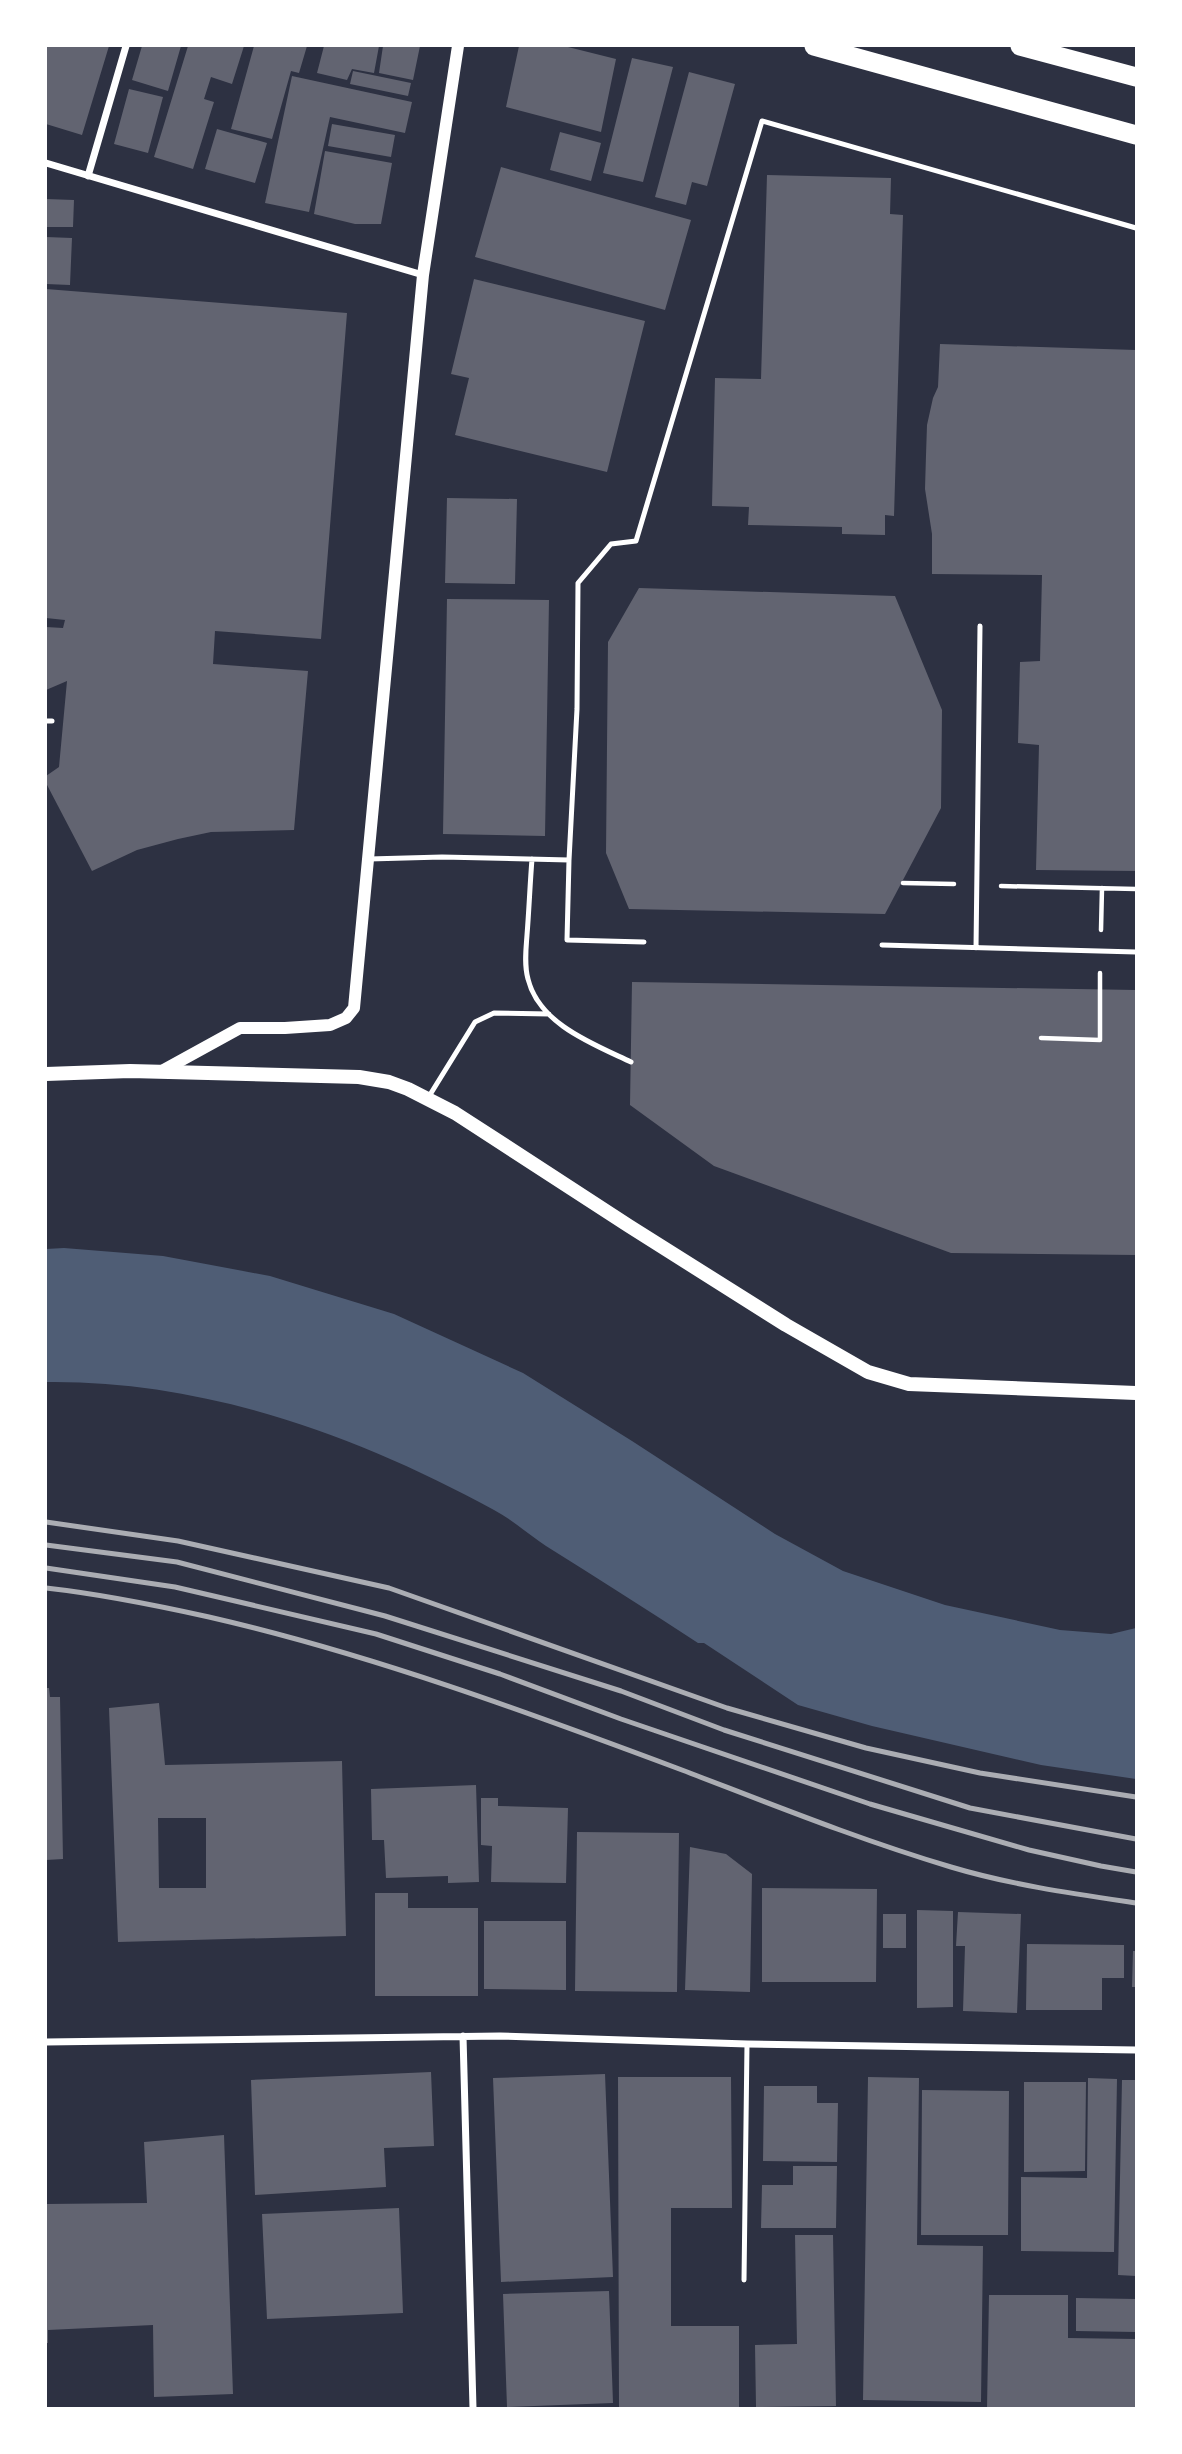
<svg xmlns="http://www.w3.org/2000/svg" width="1182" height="2454" font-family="Signika,sans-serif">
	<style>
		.water { fill: #4f5d75 }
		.building { fill: #626471; fill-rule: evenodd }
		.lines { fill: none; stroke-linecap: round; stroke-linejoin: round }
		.path { stroke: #fff; stroke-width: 4.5 }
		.service { stroke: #fff; stroke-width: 5 }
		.minor { stroke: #fff; stroke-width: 7 }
		.tertiary { stroke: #fff; stroke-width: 12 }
		.secondary { stroke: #fff; stroke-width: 14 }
		.trunk { stroke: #fff; stroke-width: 19 }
		.rail { stroke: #abadb3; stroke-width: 5 }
	</style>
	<rect width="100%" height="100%" fill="#2d3142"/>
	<!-- water -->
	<path class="water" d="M 64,1248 L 163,1256 L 270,1276 L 394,1314 L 523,1373 L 632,1441 L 775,1534 L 843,1571 L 945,1605 L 1060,1630 L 1111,1634 L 1136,1628 L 1136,1779 L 1041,1765 L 872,1726 L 798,1705 L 704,1643 L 698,1643 C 648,1610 597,1578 546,1546 C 529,1535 513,1520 494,1510 C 357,1435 204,1380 46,1382 L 46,1249 Z"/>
	<!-- building -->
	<path class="building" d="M 46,46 L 109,46 L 82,135 L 46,124 Z
		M 142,46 L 181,46 L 168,91 L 132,80 Z
		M 188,46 L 244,46 L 232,84 L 211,77 L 204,99 L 214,102 L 193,169 L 154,157 Z
		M 254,46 L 307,46 L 299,73 L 291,71 L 272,139 L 231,129 Z
		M 324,46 L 379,46 L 374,73 L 352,69 L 347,80 L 317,73 Z
		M 383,46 L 420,46 L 413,80 L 379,73 Z
		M 519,46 L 564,46 L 616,59 L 601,132 L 506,107 Z
		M 632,58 L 673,67 L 643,182 L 603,173 Z
		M 353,71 L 411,83 L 408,96 L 350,84 Z
		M 689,72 L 735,84 L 707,186 L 692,182 L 686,205 L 655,197 Z
		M 292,76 L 412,102 L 405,133 L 330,117 L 309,212 L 265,203 Z
		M 129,89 L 163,97 L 148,153 L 114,144 Z
		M 332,124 L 395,135 L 391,157 L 328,146 Z
		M 217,129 L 267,143 L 255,183 L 205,169 Z
		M 560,132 L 601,143 L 591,181 L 550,170 Z
		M 325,151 L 392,163 L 381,224 L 355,224 L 314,214 Z
		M 501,167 L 691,220 L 665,310 L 475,257 Z
		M 767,175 L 891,178 L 890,214 L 903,215 L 894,516 L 885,515 L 885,535 L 842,534 L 842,527 L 748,525 L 749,507 L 712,506 L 715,378 L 761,379 Z
		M 46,199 L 74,200 L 73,227 L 46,227 Z
		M 46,237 L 72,238 L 70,285 L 46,284 Z
		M 474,279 L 645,321 L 607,472 L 455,435 L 469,378 L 451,374 Z
		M 46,289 L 347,313 L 321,639 L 215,631 L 213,664 L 308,671 L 294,830 L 211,832 L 178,839 L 137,850 L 92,871 L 46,783 L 46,776 L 59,767 L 67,681 L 46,690 L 46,627 L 63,628 L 65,620 L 46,618 Z
		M 940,344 L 1136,350 L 1136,871 L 1036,870 L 1039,745 L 1018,743 L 1020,662 L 1040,661 L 1042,575 L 932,574 L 932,534 L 925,489 L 926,455 L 927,425 L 933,398 L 938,387 Z
		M 447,498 L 517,499 L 515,584 L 445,583 Z
		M 639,588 L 895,596 L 942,710 L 941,808 L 885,914 L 629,909 L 606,853 L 608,642 Z
		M 447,599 L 549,600 L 545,836 L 443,834 Z
		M 632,982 L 1136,990 L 1136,1255 L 951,1253 L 714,1166 L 630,1105 Z
		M 46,1688 L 49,1688 L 50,1697 L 60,1697 L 63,1859 L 46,1860 Z
		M 159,1703 L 165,1765 L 342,1761 L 346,1936 L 118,1942 L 109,1708 ZM 158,1818 L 206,1818 L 206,1888 L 159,1888 Z
		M 476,1785 L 479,1882 L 448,1883 L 448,1876 L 386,1878 L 384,1840 L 372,1840 L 371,1789 Z
		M 481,1798 L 498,1798 L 498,1806 L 568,1808 L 566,1883 L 491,1882 L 492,1846 L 481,1845 Z
		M 577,1832 L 679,1833 L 677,1992 L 575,1991 Z
		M 690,1847 L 726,1854 L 752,1874 L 750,1992 L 685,1990 Z
		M 762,1888 L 877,1889 L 876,1982 L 762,1982 Z
		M 375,1893 L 408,1893 L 408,1908 L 478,1908 L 478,1996 L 375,1996 Z
		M 917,1910 L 953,1911 L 953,2007 L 917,2008 Z
		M 958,1912 L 1021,1914 L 1017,2013 L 963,2011 L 965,1946 L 956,1946 Z
		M 883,1914 L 906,1914 L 906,1948 L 883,1948 Z
		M 484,1921 L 566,1921 L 566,1990 L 484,1989 Z
		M 1027,1944 L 1124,1945 L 1124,1978 L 1102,1978 L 1102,2010 L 1026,2010 Z
		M 1133,1951 L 1136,1951 L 1136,1987 L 1132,1987 Z
		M 431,2072 L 434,2146 L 384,2148 L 386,2187 L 255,2195 L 251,2080 Z
		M 605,2074 L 613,2277 L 501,2282 L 493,2078 Z
		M 618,2077 L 731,2077 L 732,2208 L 671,2208 L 671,2326 L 739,2326 L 739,2408 L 619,2408 Z
		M 868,2077 L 919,2078 L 917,2245 L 983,2246 L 981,2402 L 863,2400 Z
		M 1088,2078 L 1117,2079 L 1114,2252 L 1021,2251 L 1021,2177 L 1087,2178 Z
		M 1122,2080 L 1136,2080 L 1136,2276 L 1118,2275 Z
		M 1024,2082 L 1086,2082 L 1085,2171 L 1024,2172 Z
		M 764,2086 L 817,2086 L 817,2103 L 838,2103 L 837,2162 L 763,2161 Z
		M 922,2090 L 1009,2091 L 1008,2235 L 921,2235 Z
		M 224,2135 L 233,2394 L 154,2397 L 153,2325 L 48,2330 L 48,2343 L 46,2343 L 46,2204 L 147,2203 L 144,2142 Z
		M 793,2166 L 837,2166 L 836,2228 L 761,2228 L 762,2185 L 793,2185 Z
		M 399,2208 L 403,2313 L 267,2319 L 262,2214 Z
		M 795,2235 L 833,2235 L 836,2406 L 756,2407 L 755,2345 L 797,2344 Z
		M 609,2291 L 613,2403 L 507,2407 L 503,2294 Z
		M 989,2295 L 1068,2295 L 1068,2338 L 1136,2339 L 1136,2408 L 987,2408 Z
		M 1076,2298 L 1136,2299 L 1136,2332 L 1076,2331 Z"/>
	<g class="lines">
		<!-- path -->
		<path class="path" d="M 903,883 L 954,884
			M 1001,886 L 1136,889
			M 1101,930 L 1102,888
			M 1041,1038 L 1100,1040 L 1100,973"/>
		<!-- service -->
		<path class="service" d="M 46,721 L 52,721
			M 369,859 L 442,857 L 569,860 L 577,709 L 578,583 L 611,544 L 636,541 L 762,121 L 1136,228
			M 532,859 C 530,884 529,910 527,935 C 526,949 524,965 528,979 C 539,1024 593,1044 631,1062
			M 569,860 L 567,940 L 644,942
			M 882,945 L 1136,952
			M 976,948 L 980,626
			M 428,1098 L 475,1022 L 494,1013 L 549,1014
			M 744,2280 L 747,2044"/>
		<!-- minor -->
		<path class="minor" d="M 46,163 L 423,275
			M 88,176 L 126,46
			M 463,2036 L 473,2408
			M 46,2042 L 500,2036 L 747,2044 L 1136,2050"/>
		<!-- tertiary -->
		<path class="tertiary" d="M 160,1072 L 240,1028 L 285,1028 L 330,1025 L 346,1018 L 354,1008 L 423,275 L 458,46"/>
		<!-- secondary -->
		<path class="secondary" d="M 46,1074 L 130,1071 L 359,1077 L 389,1082 L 408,1089 L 455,1113 L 629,1226 L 786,1325 L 868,1372 L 909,1384 L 1136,1393"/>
		<!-- trunk -->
		<path class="trunk" d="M 814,46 L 1136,135
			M 1020,46 L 1136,77"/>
		<!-- rail -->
		<path class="rail" d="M 46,1522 L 178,1541 L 389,1588 L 727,1708 L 866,1748 L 980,1773 L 1136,1797
			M 46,1545 L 177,1562 L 385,1616 L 621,1691 L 724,1730 L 970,1808 L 1136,1839
			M 46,1568 L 175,1587 L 376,1634 L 500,1674 L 621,1719 L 870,1804 L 1029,1850 L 1101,1866 L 1136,1872
			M 46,1588 C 100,1594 155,1605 209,1617 C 370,1654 527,1712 682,1770 C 771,1804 860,1840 951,1867 C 1011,1885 1075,1894 1136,1903"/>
	</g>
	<!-- border -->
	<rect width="1182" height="2454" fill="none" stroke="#ffffff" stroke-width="94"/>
</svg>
